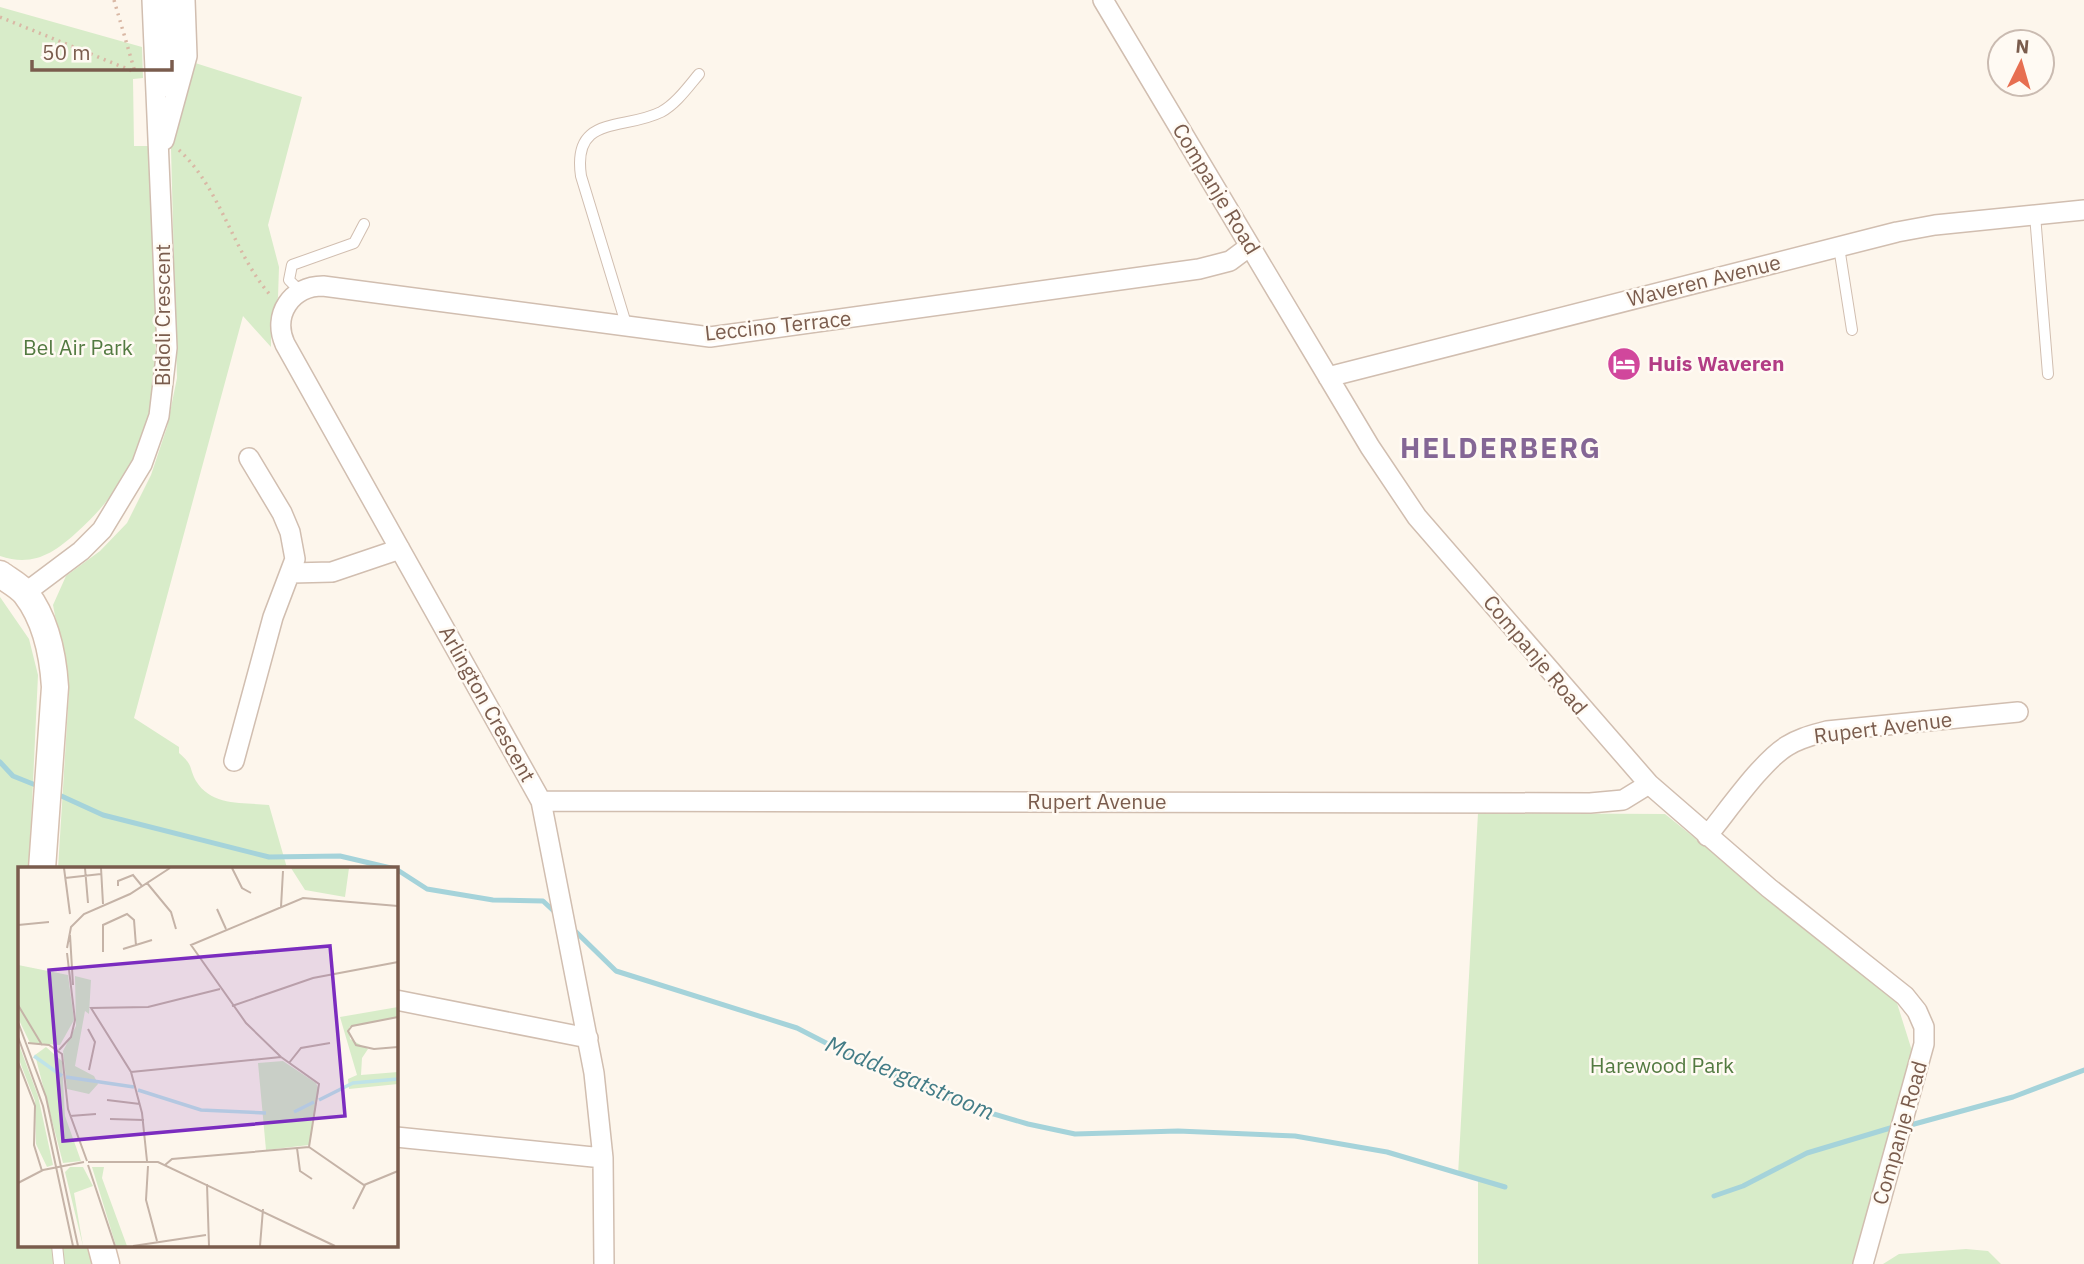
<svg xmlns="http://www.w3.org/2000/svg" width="2084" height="1264" font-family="'IBM Plex Sans',sans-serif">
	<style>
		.green { fill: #d8ecc9 }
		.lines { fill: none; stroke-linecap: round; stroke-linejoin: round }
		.stream { stroke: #a5d3da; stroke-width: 5 }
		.lane-casing { stroke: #d1beb0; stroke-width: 12 }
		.street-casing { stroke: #d1beb0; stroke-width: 22 }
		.secondary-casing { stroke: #d6c0b0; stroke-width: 29 }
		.path { stroke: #d9b8a5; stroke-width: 3.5; stroke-dasharray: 2 5; stroke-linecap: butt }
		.lane { stroke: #fff; stroke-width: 10 }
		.street { stroke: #fff; stroke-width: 19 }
		.secondary { stroke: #fff; stroke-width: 26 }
		.labels { text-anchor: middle; stroke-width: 5; stroke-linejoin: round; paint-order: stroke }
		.street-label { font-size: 21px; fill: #7a5c4d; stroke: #fffaf3 }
		.park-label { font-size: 21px; fill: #537a41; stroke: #fffaf3 }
		.hotel-label { font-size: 21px; font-weight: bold; fill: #b23c85; stroke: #fffaf3; text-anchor: start }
		.water-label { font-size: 23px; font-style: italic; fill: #437c86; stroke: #fffaf3 }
		.district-label { font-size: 28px; font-weight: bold; letter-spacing: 2px; fill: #846695; stroke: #fffaf3 }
		.inset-river { fill: none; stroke: #bfe3e8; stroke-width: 3.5 }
		.inset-road { fill: none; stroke: #c5b3a7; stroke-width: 2 }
		.view { fill: #7b2cbf; fill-opacity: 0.15; stroke: #7b2cbf; stroke-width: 3.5 }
		.inset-edge { fill: none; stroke: #7a5c4d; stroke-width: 3.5 }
	</style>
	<rect width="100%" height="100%" fill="#fdf6ec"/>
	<!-- green -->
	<path class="green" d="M 0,7 L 142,47 L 143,78 L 133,79 L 134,146 L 151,146 C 153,192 154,238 155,285 C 158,386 158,460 76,533 C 53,554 32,567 0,556 Z
		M 192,62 L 302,97 L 268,225 L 279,267 L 278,297 L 271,319 L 271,347 L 243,316 L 134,718 L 179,747 L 179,753 C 194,766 188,766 196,781 C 212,807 244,802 269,805 L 287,868 L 58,869 L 69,691 L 53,605 L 66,576 L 100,551 L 127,523 L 151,475 L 167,427 L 177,378 L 171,149 Z
		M 0,597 L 29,639 L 38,675 L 29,868 L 19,869 L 19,1245 L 88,1245 L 92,1264 L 0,1264 Z
		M 1478,813 L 1665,814 L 1896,1000 L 1913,1054 L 1852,1264 L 1478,1264 L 1478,1181 L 1458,1175 Z
		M 1966,1249 L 1988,1251 L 2001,1264 L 1883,1264 L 1899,1254 Z"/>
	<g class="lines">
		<!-- stream -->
		<path class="stream" d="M 0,762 L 13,776 L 38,786
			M 57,794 L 103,815 L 269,857 L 340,856 L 395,869
			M 396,869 L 427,889 L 493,900 L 543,901 L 557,914
			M 572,928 L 616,971 L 797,1028 L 863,1062 L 970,1107 L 1028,1124 L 1075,1134 L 1178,1131 L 1295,1136 L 1387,1152 L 1505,1187
			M 1907,1126 L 2013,1097 L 2084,1070
			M 1714,1196 L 1743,1186 L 1807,1153 L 1897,1126"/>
		<!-- lane casing -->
		<g class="lane-casing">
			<path id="lane" d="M 2035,215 L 2048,374
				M 1839,247 L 1852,330
				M 300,291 L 289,280 L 292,265 L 354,243 L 364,224
				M 627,327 L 581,176 C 572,114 623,131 661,112 C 676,104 688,87 699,74
				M 57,1245 L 59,1264"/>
		</g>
		<!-- street casing -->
		<g class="street-casing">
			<path id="street" d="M 1103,0 L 1370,447 L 1417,517 L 1649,784 L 1769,888 L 1905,996 L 1917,1011 L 1924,1027 L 1924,1044 L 1863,1264
				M 168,87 L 171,62 L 169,0
				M 164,140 L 187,56 L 185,0
				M 1328,377 L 1897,232 L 1935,225 L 2084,210
				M 292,573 L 332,572 L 400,549
				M 25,593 L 81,551 L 102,530 L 142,464 L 159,416 L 167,348 L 152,0
				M 234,761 L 273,617 L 295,559 L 290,532 L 282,513 L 249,458
				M 541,801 L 1590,803 L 1623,800 L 1649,784
				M 1707,836 C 1727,812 1762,761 1787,746 C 1799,738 1813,735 1827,731 L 2018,712
				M 396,1000 L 588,1038
				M 396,1137 L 603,1158
				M 604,1264 L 603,1158 L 594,1073 L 541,801 L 285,344 C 272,315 291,286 323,286 L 710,337 L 1199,269 L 1230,261 L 1250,246"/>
		</g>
		<!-- secondary casing -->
		<g class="secondary-casing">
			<path id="secondary" d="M 0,574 C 8,580 20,586 26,594 C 46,620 53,655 55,687 L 42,869
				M 101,1245 L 106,1264"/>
		</g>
		<!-- path -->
		<path class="path" d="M 114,0 L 135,72
			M 0,17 L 135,72
			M 179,150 C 222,190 233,254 272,297"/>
		<!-- lane -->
		<use href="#lane" class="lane"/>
		<!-- street -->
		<use href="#street" class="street"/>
		<!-- secondary -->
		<use href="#secondary" class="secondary"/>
	</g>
	<!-- icons -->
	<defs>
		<g id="hotel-disc" transform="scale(1.75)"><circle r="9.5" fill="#d1479c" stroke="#fffaf3"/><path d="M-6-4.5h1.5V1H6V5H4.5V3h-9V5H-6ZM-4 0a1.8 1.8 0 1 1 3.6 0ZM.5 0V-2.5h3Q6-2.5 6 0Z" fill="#fff"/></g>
	</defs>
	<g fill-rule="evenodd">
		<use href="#hotel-disc" x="1624" y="364"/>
	</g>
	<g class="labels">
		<!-- street labels -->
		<g class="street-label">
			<text transform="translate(1216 189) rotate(59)" y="7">Companje Road</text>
			<text transform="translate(1704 281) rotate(-14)" y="7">Waveren Avenue</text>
			<text transform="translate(163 315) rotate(-90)" y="7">Bidoli Crescent</text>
			<text transform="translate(778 326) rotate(-6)" y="7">Leccino Terrace</text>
			<text transform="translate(1535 655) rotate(50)" y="7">Companje Road</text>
			<text transform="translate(487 704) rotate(61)" y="7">Arlington Crescent</text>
			<text transform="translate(1883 728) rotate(-7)" y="7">Rupert Avenue</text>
			<text x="1097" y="809">Rupert Avenue</text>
			<text transform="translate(1900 1133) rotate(-74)" y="7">Companje Road</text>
		</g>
		<!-- park labels -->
		<g class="park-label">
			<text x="78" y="355">Bel Air Park</text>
			<text x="1662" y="1073">Harewood Park</text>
		</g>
		<!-- hotel labels -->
		<g class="hotel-label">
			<text x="1648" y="371">Huis Waveren</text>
		</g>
		<!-- water labels -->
		<g class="water-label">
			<text transform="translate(910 1078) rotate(23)" y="8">Moddergatstroom</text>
		</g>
		<!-- district labels -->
		<g class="district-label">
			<text x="1501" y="458">HELDERBERG</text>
		</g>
	</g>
	<!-- overview -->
	<g transform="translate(18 867)">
		<rect width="380" height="380" fill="#fdf6ec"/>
		<path d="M 273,1 L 331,1 L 327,30 L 287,23 ZM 0,98 L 50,108 L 56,153 L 42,178 L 12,176 L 0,151 ZM 57,109 L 73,113 L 71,147 L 67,144 L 57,199 L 76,209 L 80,217 L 71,227 L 49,222 L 45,184 L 58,159 ZM 380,140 L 380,150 L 331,160 L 332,172 L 350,182 L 344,191 L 343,208 L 380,205 L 380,217 L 331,222 L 330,212 L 339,208 L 322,150 ZM 0,175 L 20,229 L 35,298 L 29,300 L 18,277 L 17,234 L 0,190 ZM 28,180 L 44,194 L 47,249 L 63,294 L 45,296 L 17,188 ZM 265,194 L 298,216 L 301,223 L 291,278 L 248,283 L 240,196 ZM 52,300 L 65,300 L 75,319 L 56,326 L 65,379 L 47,305 ZM 74,300 L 86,300 L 84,311 L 109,379 L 98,379 Z" fill="#d8ecc9"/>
		<path class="inset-river" d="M 16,189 L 44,209M 48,210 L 116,220M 120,223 L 183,243 L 248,246M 301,233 L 335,216 L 380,212M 276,245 L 296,235"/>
		<path class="inset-road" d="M 46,1 L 52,47M 67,1 L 70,36M 83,1 L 85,37M 214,1 L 224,21 L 233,26M 47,11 L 83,7M 129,16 L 153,45 L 158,62M 100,19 L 100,14 L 115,8 L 124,19M 263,40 L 265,4M 199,42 L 208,62M 0,58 L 31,55M 52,68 L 55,118M 49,81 L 53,60 L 66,47 L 112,27 L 152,1M 105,82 L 134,73M 85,85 L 85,58 L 109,47 L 116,53 L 118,79M 0,138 L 24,178M 214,139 L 295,111 L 380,95M 380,150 L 334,159 L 330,164 L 338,178 L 356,182 L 380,180M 0,155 L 28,230 L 60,379M 70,162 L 77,175 L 71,203M 0,170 L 25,239 L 55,379M 10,176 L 31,178 L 44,187 L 50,242 L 69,294M 41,183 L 53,170 L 57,153 L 49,86M 0,195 L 17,239 L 16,278 L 24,304M 271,196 L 283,181 L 312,176M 113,205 L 263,190M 89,233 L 122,237M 52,249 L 78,247M 92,252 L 126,253M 291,280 L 301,217 L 263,190 L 228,156 L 173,78 L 285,31 L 380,39M 291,280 L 346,318 L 380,304M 279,281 L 282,304 L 294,312M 129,294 L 124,246 L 113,205 L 73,141 L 130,140 L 202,122M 70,295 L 140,295 L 317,379M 70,298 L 97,379M 147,298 L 154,292 L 291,280M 130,299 L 128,333 L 139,374M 0,316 L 25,303 L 66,295M 189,317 L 191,379M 335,342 L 347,318M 115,379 L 188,368M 242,379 L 245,342"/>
		<path class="view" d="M 312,79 L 327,249 L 45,274 L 31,103 Z"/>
		<rect width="380" height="380" class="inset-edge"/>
	</g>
	<!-- north arrow -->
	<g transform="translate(2021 63) rotate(5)"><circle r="33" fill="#fffaf3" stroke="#cabbb1" stroke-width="2"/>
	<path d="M0-5L12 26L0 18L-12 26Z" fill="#e76f51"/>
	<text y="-10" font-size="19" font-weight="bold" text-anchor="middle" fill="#7a5c4d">N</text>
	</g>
	<!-- scale -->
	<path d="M32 60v10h140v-10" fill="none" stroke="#7a5c4d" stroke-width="3.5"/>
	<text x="42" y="60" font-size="21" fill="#7a5c4d" stroke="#fffaf3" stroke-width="5" paint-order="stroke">50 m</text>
</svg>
